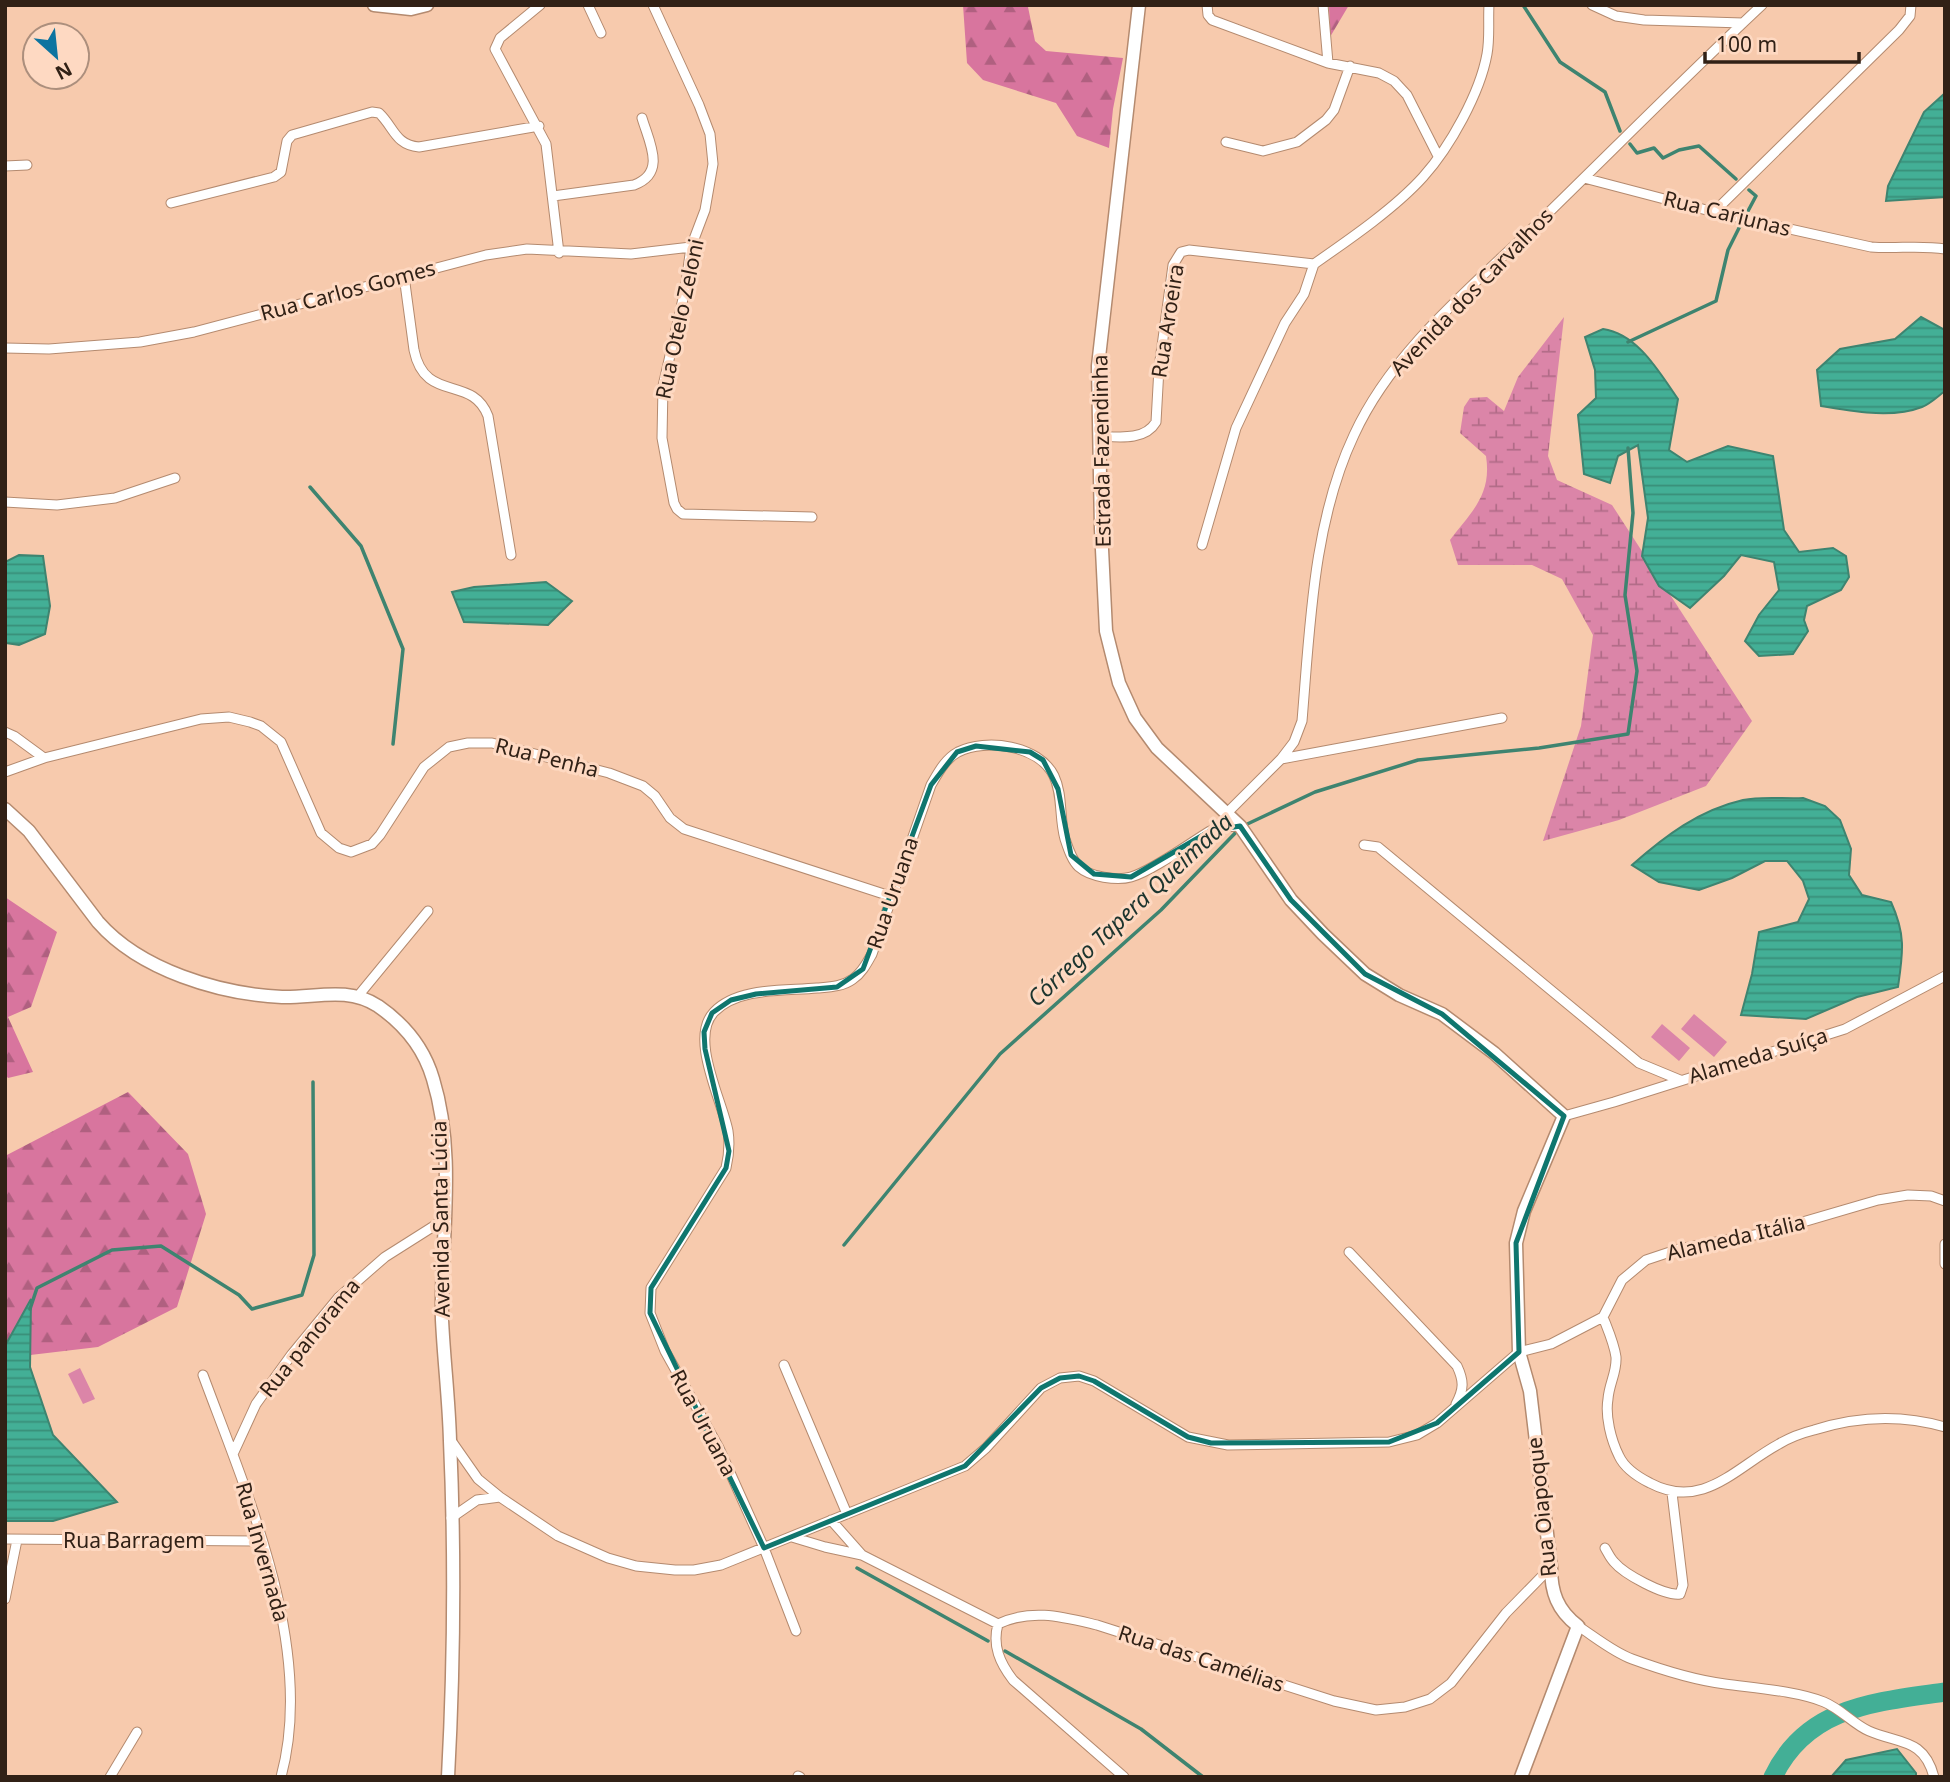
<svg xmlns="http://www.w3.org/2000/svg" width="1950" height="1782" font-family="'Noto Sans',sans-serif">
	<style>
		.forest { fill: url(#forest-firs) }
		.wetland { fill: url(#wetland-marsh) }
		.green { fill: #db85a8 }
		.water { fill: url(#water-rules); stroke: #3e8470; stroke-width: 2 }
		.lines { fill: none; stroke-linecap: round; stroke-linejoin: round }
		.stream { stroke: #3e8470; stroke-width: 3.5 }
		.river { stroke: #43af96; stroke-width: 19 }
		.street-casing { stroke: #b48a6f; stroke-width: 11 }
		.secondary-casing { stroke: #b48a6f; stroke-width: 15 }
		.street { stroke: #fff; stroke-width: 9 }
		.secondary { stroke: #fff; stroke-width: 12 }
		.marked { fill: none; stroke: #0f766e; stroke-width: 5; stroke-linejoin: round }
		.labels { text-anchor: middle; stroke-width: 6; stroke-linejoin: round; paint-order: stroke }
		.street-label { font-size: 21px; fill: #312116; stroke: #fed9c2 }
		.water-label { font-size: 23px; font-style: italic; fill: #1c342e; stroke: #fed9c2 }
	</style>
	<defs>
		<pattern id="forest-firs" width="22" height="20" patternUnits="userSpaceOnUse" patternTransform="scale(1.75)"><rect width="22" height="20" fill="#d8759e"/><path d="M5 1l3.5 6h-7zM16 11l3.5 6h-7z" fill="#b06080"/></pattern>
		<pattern id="wetland-marsh" width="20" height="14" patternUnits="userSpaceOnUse" patternTransform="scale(1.75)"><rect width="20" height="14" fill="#db85a8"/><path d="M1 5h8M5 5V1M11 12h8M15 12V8" fill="none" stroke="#b26c88"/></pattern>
		<pattern id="water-rules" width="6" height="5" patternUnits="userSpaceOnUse" patternTransform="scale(1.75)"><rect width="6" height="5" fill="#43af96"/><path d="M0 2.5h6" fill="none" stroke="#398e79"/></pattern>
	</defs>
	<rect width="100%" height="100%" fill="#f7caad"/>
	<!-- forest -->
	<path class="forest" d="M 963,5 L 1028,7 L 1035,41 L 1046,51 L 1123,58 L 1113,109 L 1109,148 L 1077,136 L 1056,103 L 983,80 L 967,63 Z
		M 1329,5 L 1349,5 L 1330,37 Z
		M 5,897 L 57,932 L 31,1007 L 8,1017 L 33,1072 L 8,1078 L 5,1074 Z
		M 128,1092 L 188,1154 L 206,1214 L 177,1307 L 98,1347 L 5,1358 L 5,1156 Z"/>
	<!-- wetland -->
	<path class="wetland" d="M 1564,317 L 1548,456 L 1557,480 L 1612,505 L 1752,721 L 1706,786 L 1619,820 L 1543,841 L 1581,726 L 1593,635 L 1562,579 L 1532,565 L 1458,565 L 1450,540 C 1472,511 1492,495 1486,456 L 1460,433 L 1464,407 L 1470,398 L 1487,397 L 1504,411 L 1518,377 Z"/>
	<!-- green -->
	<path class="green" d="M 1694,1014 L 1727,1042 L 1714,1057 L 1681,1029 Z
		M 1662,1024 L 1690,1048 L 1679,1061 L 1651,1037 Z
		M 80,1368 L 95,1399 L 83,1404 L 68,1374 Z"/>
	<!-- water -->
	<path class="water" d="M 1945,93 L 1945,197 L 1886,201 L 1888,186 L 1924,112 Z
		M 1921,317 L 1945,330 L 1945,391 C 1938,396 1930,404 1922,407 C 1891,419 1852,411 1821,406 L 1817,370 L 1840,349 L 1895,339 Z
		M 1603,329 C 1638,334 1659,372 1678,399 L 1669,450 L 1687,462 L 1728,446 L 1773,456 L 1784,530 L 1799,552 L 1833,548 L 1846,556 L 1849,577 L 1841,590 L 1807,606 L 1804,620 L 1808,631 L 1793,654 L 1759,656 L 1745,641 L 1759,615 L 1779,590 L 1774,562 L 1741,555 L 1724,576 L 1690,608 L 1659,586 L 1642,556 L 1648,518 L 1638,445 L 1618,456 L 1610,483 L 1584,474 L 1578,415 L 1596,398 L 1595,370 L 1585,337 Z
		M 19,555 L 43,556 L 50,606 L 45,634 L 19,645 L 5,643 L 5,562 Z
		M 546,582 L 572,601 L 548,625 L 464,622 L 452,592 L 474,587 Z
		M 1803,798 L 1825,806 L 1840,820 L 1851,849 L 1849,875 L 1862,895 L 1891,902 C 1906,935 1903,952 1898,987 L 1857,997 L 1806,1019 L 1741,1015 L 1752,974 L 1759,932 L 1798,922 L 1809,899 L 1803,881 L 1787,861 L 1765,861 L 1732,878 L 1699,890 L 1659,882 L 1632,865 C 1665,836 1699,810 1743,800 C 1762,796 1784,799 1803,798 Z
		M 31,1299 L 30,1367 L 53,1435 L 117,1502 L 53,1521 L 6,1521 L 5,1346 Z
		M 1897,1749 L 1916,1773 L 1916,1777 L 1831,1777 L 1846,1760 Z"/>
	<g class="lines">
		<!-- stream -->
		<path class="stream" d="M 1523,5 L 1560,62 L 1605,92 L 1620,131
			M 1630,144 L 1637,153 L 1654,148 L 1663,158 L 1679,150 L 1699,146 L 1736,179
			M 1748,211 L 1756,196 L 1749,190
			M 1628,342 L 1716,301 L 1728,250 L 1740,226
			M 310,487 L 361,546 L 403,649 L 393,744
			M 844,1245 L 1000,1054 L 1161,910 L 1241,827 L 1315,792 L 1418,760 L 1539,748 L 1628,734 L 1637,671 L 1625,595 L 1633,513 L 1628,448
			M 30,1309 L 37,1288 L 112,1250 L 161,1246 L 239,1295 L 252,1309 L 302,1295 L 314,1255 L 313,1082
			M 857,1568 L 988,1641
			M 1005,1651 L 1141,1729 L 1203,1777"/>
		<!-- river -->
		<path class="river" d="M 1773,1777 C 1807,1706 1876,1702 1945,1692"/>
		<!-- street casing -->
		<g class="street-casing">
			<path id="street" d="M 540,5 L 500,38 L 495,49 L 546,144 L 559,253
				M 588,5 L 601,33
				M 653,5 L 699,105 L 710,134 L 713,164 L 705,210 L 691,247 L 685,290 L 663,386 L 662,438 L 674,503 L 677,509 L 683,514 L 812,517
				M 1207,5 L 1208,15 L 1212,20 L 1328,63 L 1379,73 L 1394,81 L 1407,95 L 1438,156
				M 1323,5 L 1328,63
				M 1592,5 L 1616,16 L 1644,20 L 1743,23
				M 1226,142 L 1263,151 L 1297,142 L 1326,120 L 1334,110 L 1350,66
				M 5,166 L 27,165
				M 1584,178 L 1714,212 L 1871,247 C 1896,249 1920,245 1945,249
				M 553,196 L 634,185 C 667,173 649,142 642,118
				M 171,203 L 274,177 L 281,172 L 287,141 L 292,135 L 372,112 L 379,113 C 394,127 395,145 419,147 L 539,126
				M 1714,212 L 1899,30 L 1910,16 L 1911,5
				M 1314,264 C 1350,239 1395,208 1423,177 C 1450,147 1480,93 1487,54 C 1490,38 1488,21 1489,5
				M 404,276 L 414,350 C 425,404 472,374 488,416 L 511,555
				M 5,348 L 49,349 L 140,342 L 194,332 L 486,255 L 527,249 L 631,254 L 691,247
				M 1099,436 C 1118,437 1145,441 1156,422 L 1159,368 L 1173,265 L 1181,252 L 1189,250 L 1314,264
				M 5,502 L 57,505 L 115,498 L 175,478
				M 1202,545 L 1236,428 L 1285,323 L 1304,294 L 1314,264
				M 5,732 L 14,736 L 44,758
				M 1281,759 L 1502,718
				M 5,772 L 44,758 L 201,719 L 229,717 L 250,722 L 261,726 L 281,742 L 321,833 L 339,848 L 351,852 L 372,844 L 380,835 L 424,767 L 449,747 L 468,743 L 492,743 L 609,773 L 643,786 L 655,796 L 670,818 L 684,829 L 893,897
				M 1227,813 L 1281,759 L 1294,742 L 1302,721 C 1310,626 1313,522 1354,435 C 1393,350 1472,287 1538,223 C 1612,151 1686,76 1762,5
				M 1364,845 L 1378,847 L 1639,1063 L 1680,1080
				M 358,996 L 428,911
				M 1564,1116 L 1614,1102 L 1845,1029 L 1945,976
				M 1945,1244 L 1945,1264
				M 1349,1252 L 1457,1366 C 1464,1381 1464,1389 1456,1404
				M 1603,1317 C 1608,1330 1614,1343 1616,1357 C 1617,1372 1609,1384 1608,1399 C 1605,1416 1611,1440 1619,1456 C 1625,1469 1638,1477 1650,1483 C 1703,1511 1736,1467 1779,1444 C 1789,1438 1802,1433 1814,1430 C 1858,1416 1900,1414 1945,1427
				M 784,1365 L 847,1514
				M 203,1375 C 247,1494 316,1649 281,1777
				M 450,1439 L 478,1479 L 500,1497 L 558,1536 L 608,1558 L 636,1566 L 675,1570 L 694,1570 L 721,1565 L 965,1466 L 986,1448 L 1041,1388 L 1060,1378 L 1079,1376 L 1094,1381 L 1188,1437 L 1228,1445 L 1389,1442 L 1417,1435 L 1437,1423 L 1519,1352 L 1551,1344 L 1603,1317 L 1622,1280 L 1646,1260 L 1679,1249 L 1765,1233 L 1878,1200 L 1908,1195 L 1931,1196 L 1945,1201
				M 233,1454 L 256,1404 L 292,1354 L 338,1298 L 385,1257 L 445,1219
				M 451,1518 L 477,1500 L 500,1497
				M 831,1520 L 862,1555 L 998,1624
				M 792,1537 L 825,1547 L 862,1555
				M 5,1539 L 262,1541
				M 1605,1548 C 1608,1553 1610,1558 1614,1562 C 1624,1574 1664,1596 1680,1594 L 1683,1585 L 1672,1493
				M 5,1599 L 17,1540
				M 1578,1626 C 1595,1637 1613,1652 1632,1659 C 1662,1670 1694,1680 1725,1684 C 1754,1688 1797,1691 1824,1702 C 1841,1709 1853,1724 1869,1731 C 1899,1744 1924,1738 1934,1777
				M 796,1631 L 764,1548 L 719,1448 L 665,1351 L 650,1313 L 651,1288 L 726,1168 C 729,1155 730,1144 728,1131 C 722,1100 689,1038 714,1012 C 738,987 785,991 817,988 C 829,987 842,987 853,979 C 862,973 867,963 872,954 L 931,785 C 938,773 945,759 958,752 C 986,738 1039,745 1054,776 C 1063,795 1059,818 1065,839 C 1068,848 1072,861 1079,867 C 1090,877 1117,881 1131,877 C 1152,871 1190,843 1210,831 L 1223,827 L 1240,826
				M 798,1776 L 800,1777
				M 110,1777 L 137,1732
				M 1124,1777 L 1013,1680 C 1000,1663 992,1646 998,1624 C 1032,1608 1063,1617 1097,1625 L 1334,1701 L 1376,1710 L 1405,1707 L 1430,1699 L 1451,1683 L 1506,1613 L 1551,1567"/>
		</g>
		<!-- secondary casing -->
		<g class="secondary-casing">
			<path id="secondary" d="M 374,5 L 411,9 L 427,5
				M 1139,5 L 1098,366 L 1101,529 L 1106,631 L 1119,683 L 1135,718 L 1157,748 L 1240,826 L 1291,900 L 1323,934 L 1365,974 L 1399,995 L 1442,1014 L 1494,1053 L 1564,1116 L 1524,1211 L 1516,1243 L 1519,1352 L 1530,1391 L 1551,1567 C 1551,1592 1557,1610 1578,1626 L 1521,1777
				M 5,809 L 29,831 L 98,922 C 140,970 219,994 282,997 C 315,998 347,986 378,1006 C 404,1024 424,1048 433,1079 C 457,1157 440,1241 442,1320 C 444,1361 449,1401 450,1441 C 455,1552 454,1665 448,1777"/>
		</g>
		<!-- street -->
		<use href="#street" class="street"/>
		<!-- secondary -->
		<use href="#secondary" class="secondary"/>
	</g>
	<!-- marked area -->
	<path class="marked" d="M 976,746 L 1030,752 L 1043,760 L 1058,789 L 1071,855 L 1094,874 L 1131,877 L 1210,831 L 1240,826 L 1291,900 L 1365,974 L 1442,1014 L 1564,1116 L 1516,1243 L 1519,1352 L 1437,1423 L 1389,1442 L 1211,1443 L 1188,1437 L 1094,1381 L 1079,1376 L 1060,1378 L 1041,1388 L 965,1466 L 764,1548 L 650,1313 L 651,1288 L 726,1168 L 729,1151 L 705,1049 L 704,1032 L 712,1013 L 731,1000 L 756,994 L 837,987 L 863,969 L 931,785 L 957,752 Z"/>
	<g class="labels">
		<!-- street labels -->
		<g class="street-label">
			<text transform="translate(1727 214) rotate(14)" y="7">Rua Cariunas</text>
			<text transform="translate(348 291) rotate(-15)" y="7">Rua Carlos Gomes</text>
			<text transform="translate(1472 292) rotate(-46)" y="7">Avenida dos Carvalhos</text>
			<text transform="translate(680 319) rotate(-78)" y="7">Rua Otelo Zeloni</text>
			<text transform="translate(1168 321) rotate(-81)" y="7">Rua Aroeira</text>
			<text transform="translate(1102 451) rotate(-91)" y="7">Estrada Fazendinha</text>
			<text transform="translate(547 758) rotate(14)" y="7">Rua Penha</text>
			<text transform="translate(893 893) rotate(-71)" y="7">Rua Uruana</text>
			<text transform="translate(1758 1056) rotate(-17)" y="7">Alameda Suíça</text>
			<text transform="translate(441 1219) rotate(-91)" y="7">Avenida Santa Lúcia</text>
			<text transform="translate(1736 1238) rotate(-13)" y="7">Alameda Itália</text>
			<text transform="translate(310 1338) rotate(-51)" y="7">Rua panorama</text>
			<text transform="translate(703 1423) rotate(62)" y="7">Rua Uruana</text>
			<text transform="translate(1542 1507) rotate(-96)" y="7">Rua Oiapoque</text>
			<text x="134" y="1548">Rua Barragem</text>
			<text transform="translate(262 1552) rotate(74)" y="7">Rua Invernada</text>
			<text transform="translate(1201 1659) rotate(18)" y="7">Rua das Camélias</text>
		</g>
		<!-- water labels -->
		<g class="water-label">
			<text transform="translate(1130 910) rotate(-43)" y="8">Córrego Tapera Queimada</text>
		</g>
	</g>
	<!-- border -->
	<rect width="1950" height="1782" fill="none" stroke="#312116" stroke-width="14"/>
	<!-- north arrow -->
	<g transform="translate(56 56) rotate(153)"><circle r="33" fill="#fed9c2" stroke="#ac8f7d" stroke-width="2"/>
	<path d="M0-5L12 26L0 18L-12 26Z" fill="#0d74a0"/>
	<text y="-10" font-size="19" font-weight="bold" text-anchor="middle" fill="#312116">N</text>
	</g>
	<!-- scale -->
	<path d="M1705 52v10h154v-10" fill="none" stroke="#312116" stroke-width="3.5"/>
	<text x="1716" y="52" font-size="21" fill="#312116" stroke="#fed9c2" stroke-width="5" paint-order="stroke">100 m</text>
</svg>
